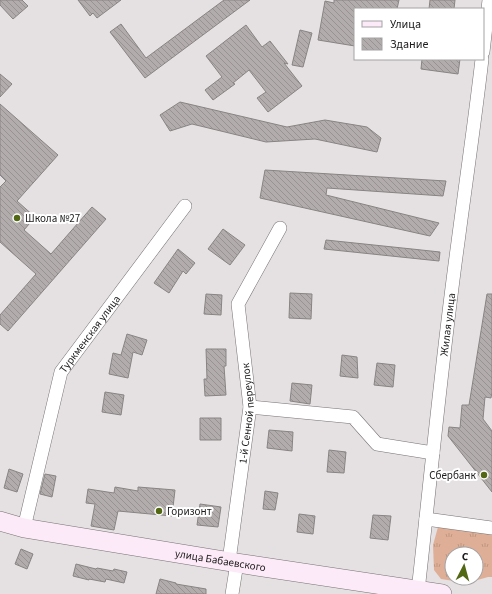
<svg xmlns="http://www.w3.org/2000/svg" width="492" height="594" font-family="'Source Sans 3',sans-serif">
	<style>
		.grass { fill: url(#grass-tufts); fill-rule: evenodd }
		.building { fill: url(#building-back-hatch); stroke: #898484 }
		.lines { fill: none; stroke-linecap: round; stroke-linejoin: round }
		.street-casing { stroke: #777273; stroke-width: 14 }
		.secondary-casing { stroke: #777273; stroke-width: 20 }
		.street { stroke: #fff; stroke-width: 13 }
		.secondary { stroke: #fdeaf8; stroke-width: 19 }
		.poi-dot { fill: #536815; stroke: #fff; stroke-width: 1.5 }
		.labels { text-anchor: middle; stroke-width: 4; stroke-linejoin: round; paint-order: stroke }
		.poi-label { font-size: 11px; fill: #1c1a1b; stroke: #fff; text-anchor: start }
		.street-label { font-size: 11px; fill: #1c1a1b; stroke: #fff }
	</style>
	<defs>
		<pattern id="grass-tufts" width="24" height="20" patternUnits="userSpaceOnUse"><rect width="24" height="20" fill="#deaf96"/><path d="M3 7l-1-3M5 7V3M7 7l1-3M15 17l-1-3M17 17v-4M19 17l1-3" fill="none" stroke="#be9681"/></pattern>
		<pattern id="building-back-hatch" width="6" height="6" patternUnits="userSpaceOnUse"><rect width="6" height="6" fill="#b2acac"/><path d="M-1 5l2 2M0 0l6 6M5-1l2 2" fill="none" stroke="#989393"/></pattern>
	</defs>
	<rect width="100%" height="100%" fill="#e5e0e1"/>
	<!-- grass -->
	<path class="grass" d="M 438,527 L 492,534 L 492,577 L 488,577 L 467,583 L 441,579 L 434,570 L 433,545 ZM 452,554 L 476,554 L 476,578 L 452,578 Z"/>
	<!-- building -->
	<path class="building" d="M 0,0 L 22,0 L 28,6 L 13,19 L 0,5 Z
		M 78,0 L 121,0 L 97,18 L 93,13 L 90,16 Z
		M 224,0 L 250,0 L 145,78 L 110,32 L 121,24 L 146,58 Z
		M 334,0 L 399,0 L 397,9 L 355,9 L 355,46 L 318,40 L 325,1 L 334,3 Z
		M 430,0 L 455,0 L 454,9 L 429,9 Z
		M 246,25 L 262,47 L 270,41 L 288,64 L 284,63 L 302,86 L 268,112 L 257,98 L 266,92 L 249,70 L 233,83 L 235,84 L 213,100 L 205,90 L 222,77 L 206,56 Z
		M 300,30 L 312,33 L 303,67 L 292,65 Z
		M 422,59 L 460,59 L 458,74 L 421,69 Z
		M 0,74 L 12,84 L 0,97 Z
		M 180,102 L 287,127 L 325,120 L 367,127 L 381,138 L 377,152 L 315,139 L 266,142 L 192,124 L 170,131 L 160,115 Z
		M 0,104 L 58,155 L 17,201 L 35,217 L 24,230 L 51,254 L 92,207 L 106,219 L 8,331 L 0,324 L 0,315 L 36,274 L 0,242 L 0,187 L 6,181 L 0,175 Z
		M 265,170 L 446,181 L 443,196 L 327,188 L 326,195 L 439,223 L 430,236 L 260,198 Z
		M 223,229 L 245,245 L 230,265 L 208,249 Z
		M 326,240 L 412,249 L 440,252 L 439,261 L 324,249 Z
		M 178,249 L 195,263 L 186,274 L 183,271 L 169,293 L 154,283 Z
		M 290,293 L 312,294 L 311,319 L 289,318 Z
		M 206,294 L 222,295 L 221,315 L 204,314 Z
		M 487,294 L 492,294 L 492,392 L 491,398 L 485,397 L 483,419 L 492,431 L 492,492 L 448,436 L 449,427 L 460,428 L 462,405 L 469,405 Z
		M 127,334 L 147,340 L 142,355 L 133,352 L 128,378 L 109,374 L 113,353 L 121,355 Z
		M 206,349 L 226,349 L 226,366 L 224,366 L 226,395 L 205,396 L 204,379 L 207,379 Z
		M 342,355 L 357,357 L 358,378 L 340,376 Z
		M 377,363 L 395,365 L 393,387 L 374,385 Z
		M 292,383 L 312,385 L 310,404 L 290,401 Z
		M 105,392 L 124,395 L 121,415 L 102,412 Z
		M 200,418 L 221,418 L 221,440 L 200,440 Z
		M 269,430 L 293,432 L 292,451 L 267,448 Z
		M 329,450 L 346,452 L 344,473 L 327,472 Z
		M 9,469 L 23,474 L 17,492 L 4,488 Z
		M 45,474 L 56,476 L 52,497 L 40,494 Z
		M 115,487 L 138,491 L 138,487 L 175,490 L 172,516 L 118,511 L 114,530 L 91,526 L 95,504 L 86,503 L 88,489 L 114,493 Z
		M 265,491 L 278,493 L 275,510 L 263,509 Z
		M 200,504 L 221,507 L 218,527 L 197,525 Z
		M 299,514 L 315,516 L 313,534 L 297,532 Z
		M 373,515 L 391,516 L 388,540 L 370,538 Z
		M 21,549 L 33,554 L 27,569 L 15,564 Z
		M 76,564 L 96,569 L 97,568 L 113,571 L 114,569 L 127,572 L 124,583 L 106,579 L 105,582 L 89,579 L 89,580 L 73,576 Z
		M 160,579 L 176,583 L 176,584 L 206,589 L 206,594 L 156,594 Z"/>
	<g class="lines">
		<!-- street casing -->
		<g class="street-casing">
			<g id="street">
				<path d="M 483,52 L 489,0"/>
				<path d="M 250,407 L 353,417 L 377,444 L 433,453"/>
				<path d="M 426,519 L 492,528"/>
				<path id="s1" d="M 24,528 L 61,372 L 185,206"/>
				<path id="s2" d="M 229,561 L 250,407 L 238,304 L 280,228"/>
				<path id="s3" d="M 418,591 C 431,475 442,358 458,242 C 466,181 475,120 482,59"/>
				<path d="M 232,594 L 237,563"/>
			</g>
		</g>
		<!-- secondary casing -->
		<g class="secondary-casing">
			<g id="secondary">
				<path id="s4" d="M 0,521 L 24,528 L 237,563 L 442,594"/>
			</g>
		</g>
		<!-- street -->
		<use href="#street" class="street"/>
		<!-- secondary -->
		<use href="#secondary" class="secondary"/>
	</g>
	<!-- markers -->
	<g class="poi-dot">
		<circle cx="17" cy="218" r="4"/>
		<circle cx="484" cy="475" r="4"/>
		<circle cx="159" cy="511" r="4"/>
	</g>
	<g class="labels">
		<!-- poi labels -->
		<g class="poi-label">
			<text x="25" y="222">Школа №27</text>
			<text x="476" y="479" text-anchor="end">Сбербанк</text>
			<text x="167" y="515">Горизонт</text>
		</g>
		<!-- street labels -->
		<g class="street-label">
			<text dy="4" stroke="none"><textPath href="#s3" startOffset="268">Жилая улица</textPath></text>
			<text dy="4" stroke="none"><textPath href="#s1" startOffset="208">Туркменская улица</textPath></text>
			<text dy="4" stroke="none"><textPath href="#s2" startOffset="149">1-й Сенной переулок</textPath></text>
			<text dy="4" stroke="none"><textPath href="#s4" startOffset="224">улица Бабаевского</textPath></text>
		</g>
	</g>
	<!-- legend -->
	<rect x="354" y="8" width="130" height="52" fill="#ffffff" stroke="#a4a3a4"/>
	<rect x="362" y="21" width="20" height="6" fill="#fdeaf8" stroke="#a4a3a4"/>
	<text x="390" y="28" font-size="12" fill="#1c1a1b">Улица</text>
	<rect x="362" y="38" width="20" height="12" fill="url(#building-back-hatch)" stroke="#a4a3a4"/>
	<text x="390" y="48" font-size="12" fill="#1c1a1b">Здание</text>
	<!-- north arrow -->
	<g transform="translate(464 566) rotate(6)"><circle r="19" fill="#ffffff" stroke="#a4a3a4"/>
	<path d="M0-3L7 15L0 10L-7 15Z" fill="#536815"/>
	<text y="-6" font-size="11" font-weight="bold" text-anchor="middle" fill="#1c1a1b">С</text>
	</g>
</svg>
